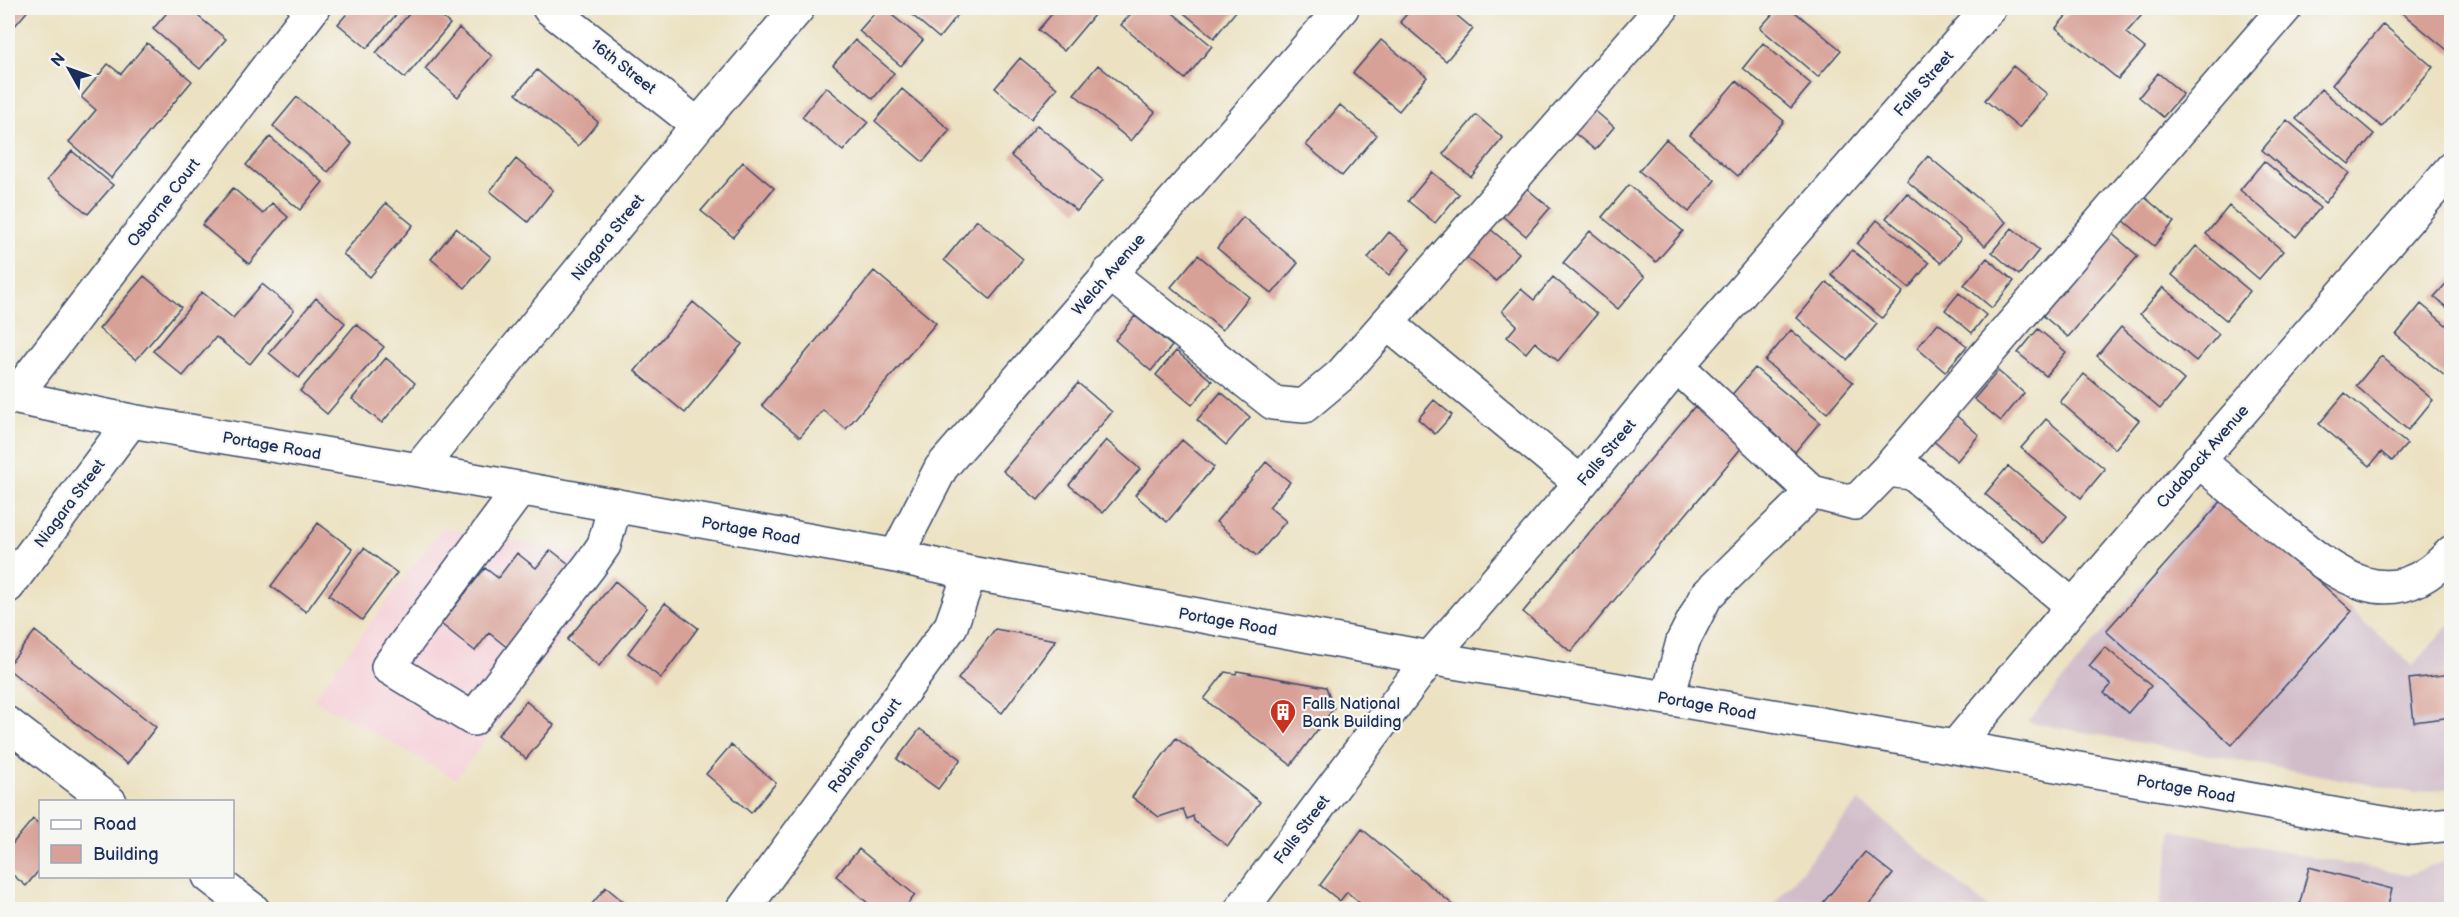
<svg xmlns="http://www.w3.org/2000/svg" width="2459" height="917" font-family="'Balsamiq Sans',sans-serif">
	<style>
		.built { fill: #f6cfd8 }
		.industrial { fill: #d1bdca }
		.building { fill: #d8a197 }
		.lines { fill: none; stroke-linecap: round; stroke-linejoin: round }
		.minor-casing { stroke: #3a4a6d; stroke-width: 36 }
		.minor { stroke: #fff; stroke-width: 33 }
		.labels { text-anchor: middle; stroke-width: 4.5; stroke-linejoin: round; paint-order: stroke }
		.street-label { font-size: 16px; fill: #1b2f5e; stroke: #f6f6f2 }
		.poi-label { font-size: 16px; fill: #1b2f5e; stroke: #f6f6f2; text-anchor: start }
	</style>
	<rect width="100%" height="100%" fill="#f6f6f2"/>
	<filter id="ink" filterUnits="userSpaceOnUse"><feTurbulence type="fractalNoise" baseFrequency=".0167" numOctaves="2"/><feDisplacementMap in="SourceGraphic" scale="12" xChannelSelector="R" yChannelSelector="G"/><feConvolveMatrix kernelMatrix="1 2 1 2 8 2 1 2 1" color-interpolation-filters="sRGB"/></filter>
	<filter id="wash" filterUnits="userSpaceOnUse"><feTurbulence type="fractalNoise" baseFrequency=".008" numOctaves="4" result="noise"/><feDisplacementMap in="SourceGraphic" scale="24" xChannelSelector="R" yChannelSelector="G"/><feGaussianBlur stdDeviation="1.35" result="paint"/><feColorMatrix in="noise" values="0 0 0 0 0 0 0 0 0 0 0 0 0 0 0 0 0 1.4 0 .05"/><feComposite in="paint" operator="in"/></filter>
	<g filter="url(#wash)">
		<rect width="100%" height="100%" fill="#ece2c2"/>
		<!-- built -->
		<path class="built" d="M 442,528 L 619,560 L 456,779 L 313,699 Z"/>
		<!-- industrial -->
		<path class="industrial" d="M 2219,492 L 2413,666 L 2451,623 L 2451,788 L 2416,793 L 2028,722 Z
			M 1859,801 L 1990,909 L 1769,910 Z
			M 2173,830 L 2407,875 L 2451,859 L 2451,909 L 2159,910 Z"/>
		<g id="blocks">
			<!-- building -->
			<path class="building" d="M 8,8 L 30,8 L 8,34 Z
				M 171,8 L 188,8 L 226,39 L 200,69 L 153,29 Z
				M 352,8 L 402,8 L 367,48 L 338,24 Z
				M 414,8 L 431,8 L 450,24 L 405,78 L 376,53 Z
				M 879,8 L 883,8 L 923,40 L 901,66 L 859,31 Z
				M 904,8 L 957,8 L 961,11 L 939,38 Z
				M 1057,8 L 1085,8 L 1094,15 L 1064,51 L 1038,30 Z
				M 1136,8 L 1167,8 L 1212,46 L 1185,79 L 1121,25 Z
				M 1178,8 L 1234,8 L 1237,10 L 1214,38 Z
				M 1412,8 L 1448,8 L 1473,29 L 1446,61 L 1400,22 Z
				M 1778,8 L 1790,8 L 1841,50 L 1818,77 L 1760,28 Z
				M 2073,8 L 2148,8 L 2126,33 L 2145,48 L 2118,79 L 2056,28 Z
				M 2396,8 L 2452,8 L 2452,54 Z
				M 2383,24 L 2433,67 L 2382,127 L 2332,85 Z
				M 459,28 L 492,56 L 458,97 L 425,69 Z
				M 855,40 L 894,73 L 873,99 L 833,65 Z
				M 1381,40 L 1427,77 L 1399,111 L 1353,73 Z
				M 147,43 L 192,81 L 111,178 L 69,142 L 96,110 L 81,97 L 108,64 L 121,74 Z
				M 1763,43 L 1811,84 L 1791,108 L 1743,68 Z
				M 1020,58 L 1057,88 L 1031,119 L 995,88 Z
				M 1098,65 L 1155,112 L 1131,141 L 1074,94 Z
				M 2013,66 L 2047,94 L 2019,128 L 1985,100 Z
				M 537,70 L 598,122 L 578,146 L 516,94 Z
				M 2158,73 L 2183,94 L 2163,117 L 2139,97 Z
				M 1736,81 L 1784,121 L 1738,176 L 1690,135 Z
				M 826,87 L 868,122 L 843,151 L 802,117 Z
				M 902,89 L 950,130 L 923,162 L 875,121 Z
				M 2321,89 L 2374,134 L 2349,164 L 2296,119 Z
				M 297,97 L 352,144 L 328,172 L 273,126 Z
				M 1586,103 L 1614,127 L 1595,150 L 1566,126 Z
				M 1340,105 L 1377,135 L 1342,176 L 1306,145 Z
				M 1476,115 L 1503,138 L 1471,177 L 1443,154 Z
				M 2287,120 L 2349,173 L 2325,203 L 2262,150 Z
				M 1037,125 L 1103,180 L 1077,211 L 1011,156 Z
				M 270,137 L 323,182 L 300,210 L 246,165 Z
				M 1666,139 L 1715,180 L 1689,212 L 1639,171 Z
				M 72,151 L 113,185 L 88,214 L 47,180 Z
				M 1928,156 L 2006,222 L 1985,246 L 1907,181 Z
				M 516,159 L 553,190 L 528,222 L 490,191 Z
				M 2264,161 L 2320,208 L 2296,237 L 2240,190 Z
				M 743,162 L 774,188 L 733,237 L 701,211 Z
				M 1432,172 L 1459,194 L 1435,223 L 1408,201 Z
				M 1629,185 L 1683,231 L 1656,262 L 1602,217 Z
				M 1525,187 L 1550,208 L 1526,236 L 1501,215 Z
				M 233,188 L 263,214 L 272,203 L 288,217 L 249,264 L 202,225 Z
				M 1907,193 L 1961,239 L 1941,263 L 1886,218 Z
				M 2143,196 L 2174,222 L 2154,246 L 2123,220 Z
				M 386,203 L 413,225 L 370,277 L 343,254 Z
				M 2229,206 L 2283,251 L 2259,279 L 2206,234 Z
				M 1243,217 L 1298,263 L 1272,294 L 1217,248 Z
				M 977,220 L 1023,259 L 990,299 L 944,260 Z
				M 1877,220 L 1929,263 L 1909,288 L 1857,244 Z
				M 456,228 L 491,257 L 465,288 L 431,259 Z
				M 1489,228 L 1519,253 L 1496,281 L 1465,256 Z
				M 2012,228 L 2039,250 L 2019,275 L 1992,252 Z
				M 1590,231 L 1645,277 L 1618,309 L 1563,263 Z
				M 1389,232 L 1410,249 L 1389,275 L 1368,258 Z
				M 2110,232 L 2138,256 L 2068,337 L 2040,313 Z
				M 2196,246 L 2250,291 L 2226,320 L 2172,275 Z
				M 1852,250 L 1903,292 L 1882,318 L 1831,275 Z
				M 1198,255 L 1249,297 L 1222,330 L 1171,287 Z
				M 1987,258 L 2014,281 L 1992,308 L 1964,285 Z
				M 874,271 L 936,323 L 846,429 L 823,410 L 800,437 L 762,405 Z
				M 144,276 L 181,307 L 136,360 L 99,329 Z
				M 1553,277 L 1597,314 L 1558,361 L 1535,342 L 1526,353 L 1507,337 L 1517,325 L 1502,311 L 1521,289 L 1534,300 Z
				M 2452,277 L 2452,312 L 2434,297 Z
				M 1827,282 L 1877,324 L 1847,360 L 1797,318 Z
				M 262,284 L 294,310 L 250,364 L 216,337 L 183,376 L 153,351 L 202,292 L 233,318 Z
				M 2163,287 L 2219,334 L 2196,361 L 2140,314 Z
				M 1959,293 L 1986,315 L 1972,333 L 1945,310 Z
				M 316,298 L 345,323 L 299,378 L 269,353 Z
				M 693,302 L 742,344 L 685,413 L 635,371 Z
				M 2421,304 L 2452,330 L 2452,382 L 2396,335 Z
				M 1135,316 L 1172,346 L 1151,371 L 1115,340 Z
				M 1938,323 L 1967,346 L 1945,372 L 1917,348 Z
				M 356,324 L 384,347 L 327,414 L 300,391 Z
				M 2121,327 L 2184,380 L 2160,409 L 2097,356 Z
				M 2038,329 L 2066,352 L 2046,376 L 2018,353 Z
				M 1791,330 L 1853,382 L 1827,413 L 1765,361 Z
				M 1176,351 L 1212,381 L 1192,405 L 1156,375 Z
				M 2381,356 L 2433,400 L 2408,430 L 2356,386 Z
				M 386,358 L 415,383 L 382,423 L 352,399 Z
				M 1755,368 L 1820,422 L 1795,452 L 1729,398 Z
				M 1998,371 L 2024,393 L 2001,421 L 1974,399 Z
				M 2084,374 L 2139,420 L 2115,449 L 2060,402 Z
				M 1078,383 L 1112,412 L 1038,500 L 1003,471 Z
				M 1221,392 L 1250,417 L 1226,445 L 1197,420 Z
				M 2345,393 L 2407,444 L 2392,461 L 2381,452 L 2370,466 L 2319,424 Z
				M 1434,400 L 1452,415 L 1435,434 L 1418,419 Z
				M 1695,406 L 1743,446 L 1571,652 L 1523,612 Z
				M 1952,412 L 1979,435 L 1957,461 L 1930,438 Z
				M 2046,419 L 2105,469 L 2081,498 L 2021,448 Z
				M 1106,440 L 1140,469 L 1103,513 L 1069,485 Z
				M 1182,440 L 1214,467 L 1167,522 L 1135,495 Z
				M 1266,462 L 1290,482 L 1269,507 L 1286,521 L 1257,556 L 1216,522 Z
				M 2008,466 L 2067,516 L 2044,543 L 1985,494 Z
				M 2225,497 L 2352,611 L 2232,745 L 2106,631 Z
				M 318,523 L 352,549 L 306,612 L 271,586 Z
				M 364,548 L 397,573 L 362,620 L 329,595 Z
				M 551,550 L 578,571 L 513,652 L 489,633 L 475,651 L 441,624 L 485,568 L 498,578 L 517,553 L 536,568 Z
				M 615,581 L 647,608 L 599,666 L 567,640 Z
				M 665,603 L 698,628 L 661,678 L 628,653 Z
				M 995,629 L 1056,640 L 1002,713 L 958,679 Z
				M 35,631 L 156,727 L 127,764 L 8,669 L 8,666 Z
				M 2105,647 L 2151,686 L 2128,713 L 2104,693 L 2111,685 L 2089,666 Z
				M 1237,671 L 1326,687 L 1334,708 L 1291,765 L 1204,699 L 1225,672 L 1236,674 Z
				M 2452,674 L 2452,717 L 2414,722 L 2409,679 Z
				M 526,701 L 554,725 L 526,759 L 498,735 Z
				M 920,729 L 961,759 L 938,789 L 897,759 Z
				M 1176,738 L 1260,802 L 1228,846 L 1194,821 L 1193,816 L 1187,819 L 1183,809 L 1159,817 L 1132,797 Z
				M 731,745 L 776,783 L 751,813 L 706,774 Z
				M 33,819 L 40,825 L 40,869 L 26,886 L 8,871 L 8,849 Z
				M 1362,829 L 1439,893 L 1459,910 L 1368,910 L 1347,892 L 1340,901 L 1320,885 Z
				M 859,849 L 915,895 L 903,910 L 876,910 L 836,876 Z
				M 1865,852 L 1893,874 L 1864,910 L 1817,910 Z
				M 2309,867 L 2392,889 L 2387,910 L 2298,910 Z
				M 606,887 L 633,910 L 587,910 Z"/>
		</g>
	</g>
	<g filter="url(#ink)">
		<use href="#blocks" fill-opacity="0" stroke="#3a4a6d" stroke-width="1.5"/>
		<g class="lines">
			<!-- minor casing -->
			<g class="minor-casing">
				<path id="minor" d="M 549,8 L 698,125
					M 1109,273 L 1273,403 L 1304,406 L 1341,375 L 1387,323 L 1581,483
					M 1387,323 L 1662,8
					M 1677,366 L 1812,492 L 1855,503 L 1887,470 L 1912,473 L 2073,606
					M 8,396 L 131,421 L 418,470 L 896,556 L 970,573 L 1430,658 L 1955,747 L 2411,828 L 2452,824
					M 14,397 L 313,8
					M 2198,460 C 2225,483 2252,505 2279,528 C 2335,574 2389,621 2452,552
					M 418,470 L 698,125 L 798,8
					M 1887,470 L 2285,8
					M 521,488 L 388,667 L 473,719 L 591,564 L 604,545 L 615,505
					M 896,556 L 941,468 L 1342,8
					M 8,586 L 131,421
					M 1668,698 L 1683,641 L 1706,596 L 1812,492
					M 8,724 L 110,802
					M 1955,747 L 2073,606 L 2452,168
					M 209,876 L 253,910
					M 743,910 L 951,626 L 970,573
					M 1241,910 L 1430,658 L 1581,483 L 1677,366 L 1989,8"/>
			</g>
			<!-- minor -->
			<use href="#minor" class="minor"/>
		</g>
	</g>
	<!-- icons -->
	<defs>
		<g id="building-pin" transform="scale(1.35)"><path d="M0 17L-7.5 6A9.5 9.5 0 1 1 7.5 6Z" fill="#c8321e" stroke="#f6f6f2"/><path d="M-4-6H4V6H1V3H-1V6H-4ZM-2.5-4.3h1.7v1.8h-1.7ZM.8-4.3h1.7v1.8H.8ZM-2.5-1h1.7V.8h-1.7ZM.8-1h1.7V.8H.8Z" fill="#fff"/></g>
	</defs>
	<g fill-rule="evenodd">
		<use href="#building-pin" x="1283" y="712"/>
	</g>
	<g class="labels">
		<!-- street labels -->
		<g class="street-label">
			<text transform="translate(624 66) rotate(38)" y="6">16th Street</text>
			<text transform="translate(1923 83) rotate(-49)" y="6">Falls Street</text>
			<text transform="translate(163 202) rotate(-52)" y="6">Osborne Court</text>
			<text transform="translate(607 237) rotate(-51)" y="6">Niagara Street</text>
			<text transform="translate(1108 274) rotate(-49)" y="6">Welch Avenue</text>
			<text transform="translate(272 445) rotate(10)" y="6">Portage Road</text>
			<text transform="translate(1606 452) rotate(-50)" y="6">Falls Street</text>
			<text transform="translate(2202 456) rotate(-49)" y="6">Cudaback Avenue</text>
			<text transform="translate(69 503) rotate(-53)" y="6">Niagara Street</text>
			<text transform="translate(751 530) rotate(10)" y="6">Portage Road</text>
			<text transform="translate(1228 621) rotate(10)" y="6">Portage Road</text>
			<text transform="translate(1707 705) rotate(10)" y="6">Portage Road</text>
			<text transform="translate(864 745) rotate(-54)" y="6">Robinson Court</text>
			<text transform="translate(2186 788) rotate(10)" y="6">Portage Road</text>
			<text transform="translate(1301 829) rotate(-53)" y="6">Falls Street</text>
		</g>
		<!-- poi labels -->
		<g class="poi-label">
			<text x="1302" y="709">Falls National<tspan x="1302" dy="18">Bank Building</tspan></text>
		</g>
	</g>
	<!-- margin -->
	<rect width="2459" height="917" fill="none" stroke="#f6f6f2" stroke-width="30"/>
	<!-- legend -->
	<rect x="39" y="800" width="195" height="78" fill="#f6f6f2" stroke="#9ea6b7" stroke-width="1.5"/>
	<rect x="51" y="820" width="30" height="9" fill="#ffffff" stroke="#9ea6b7" stroke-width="1.5"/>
	<text x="93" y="830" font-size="18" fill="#1b2f5e">Road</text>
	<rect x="51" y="845" width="30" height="18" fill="#d8a197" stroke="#9ea6b7" stroke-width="1.5"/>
	<text x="93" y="860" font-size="18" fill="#1b2f5e">Building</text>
	<!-- north arrow -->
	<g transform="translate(69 69) rotate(310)" stroke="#f6f6f2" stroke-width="4.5" paint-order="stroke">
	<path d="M0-4.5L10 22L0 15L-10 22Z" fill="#1b2f5e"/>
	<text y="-9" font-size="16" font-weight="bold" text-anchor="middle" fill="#1b2f5e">N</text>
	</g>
</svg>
